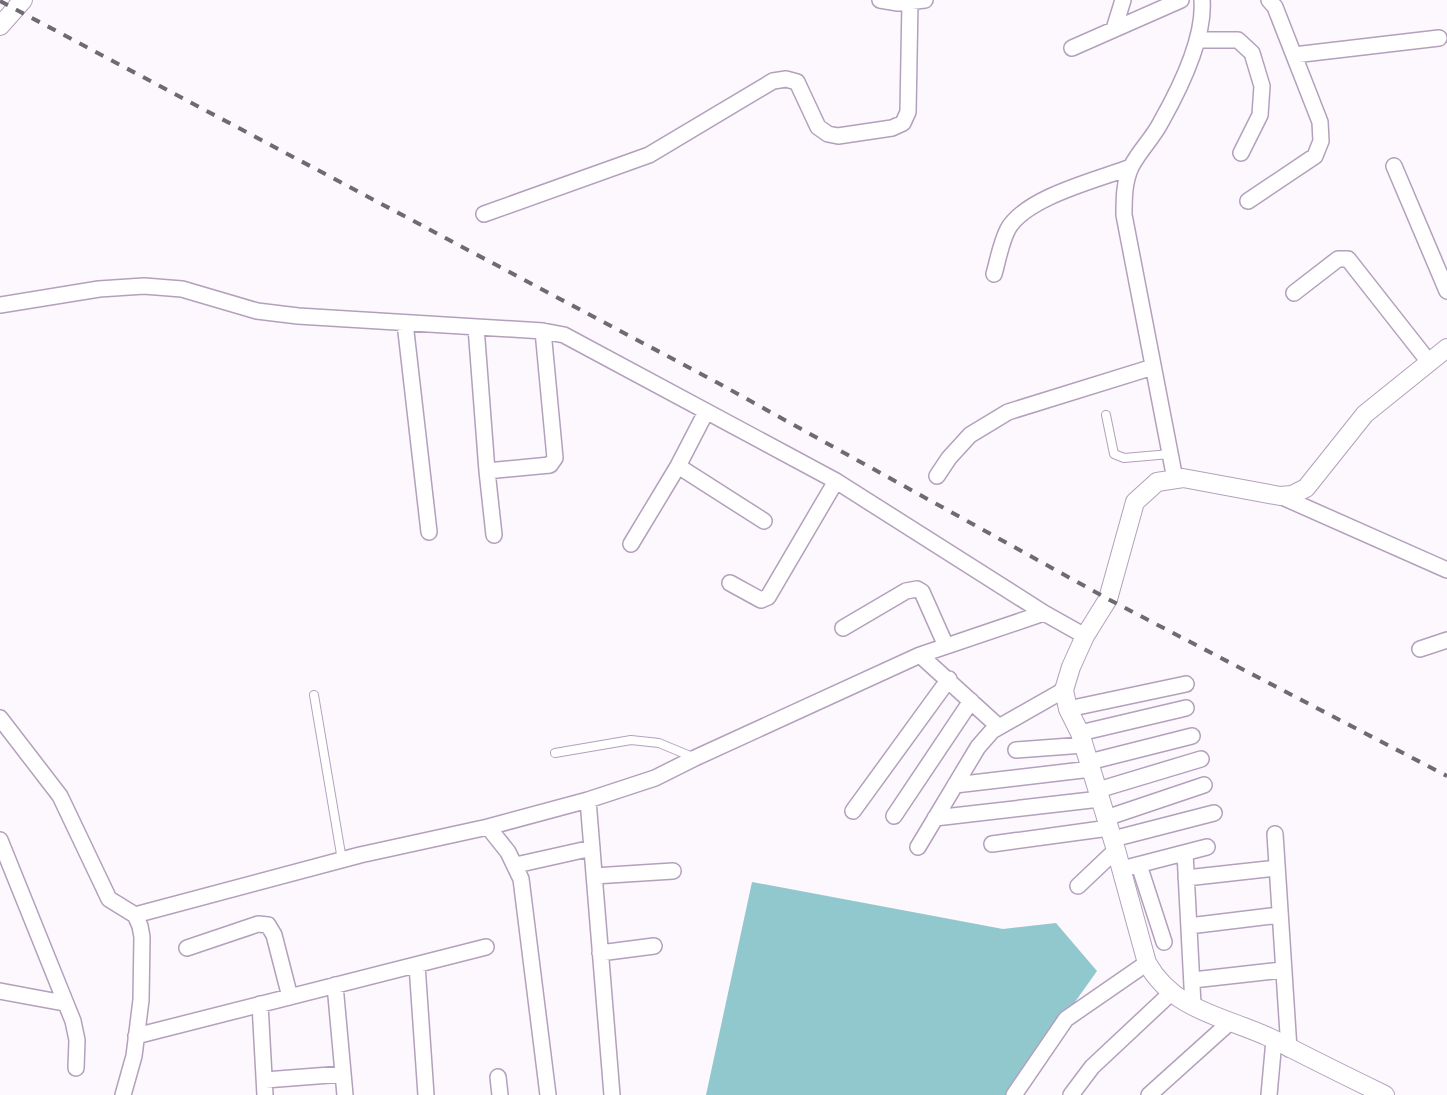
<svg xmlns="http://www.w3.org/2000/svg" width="1447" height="1095" font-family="Quicksand,sans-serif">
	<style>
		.water { fill: #90c8ce }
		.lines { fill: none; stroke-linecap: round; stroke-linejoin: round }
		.service-casing { stroke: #b3a0bc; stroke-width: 10 }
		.minor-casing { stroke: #b3a0bc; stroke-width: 18 }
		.tertiary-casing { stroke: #b3a0bc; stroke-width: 20 }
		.service { stroke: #fff; stroke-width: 8 }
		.minor { stroke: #fff; stroke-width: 15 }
		.tertiary { stroke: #fff; stroke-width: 18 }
		.rail { stroke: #6f6972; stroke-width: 4; stroke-dasharray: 9 9; stroke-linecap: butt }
	</style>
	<rect width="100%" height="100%" fill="#fcf8fe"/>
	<!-- water -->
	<path class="water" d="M 752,882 L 1003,929 L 1056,923 L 1097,971 L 1009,1095 L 706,1095 Z"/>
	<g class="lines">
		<!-- service casing -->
		<g class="service-casing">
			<path id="service" d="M 1106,415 L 1114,454 L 1124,458 L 1170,454
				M 314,695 L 342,860
				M 555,753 L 631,740 L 659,743 L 695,758"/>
		</g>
		<!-- minor casing -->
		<g class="minor-casing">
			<path id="minor" d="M 880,0 L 898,3 L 925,0
				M 1114,29 L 1123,0
				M 1197,40 L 1238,40 L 1252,53 L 1262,86 L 1260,115 L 1241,153
				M 1072,48 L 1181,0
				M 1294,55 L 1439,38
				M 1394,166 L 1447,291
				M 1248,201 L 1315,156 L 1321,141 L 1320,122 L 1275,7 L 1269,0
				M 484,214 L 649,155 L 773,81 L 786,79 L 797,82 L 818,127 L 828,134 L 838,136 L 892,128 L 903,123 L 908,112 L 910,2
				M 994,274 C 998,260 1001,242 1008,229 C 1026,197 1097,180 1131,167
				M 1294,293 L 1338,259 L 1348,259 L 1429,362
				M 0,305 L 99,289 L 144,286 L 182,289 L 257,311 L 298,316 L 543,331 L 564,335 L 836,481 L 1044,613 L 1085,636
				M 405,323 L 429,532
				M 476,327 L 487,471 L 494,535
				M 678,466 L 764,521
				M 487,471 L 550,465 L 555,458 L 543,331
				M 937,476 L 949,458 L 970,435 L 1008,412 L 1153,367
				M 1175,479 L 1124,215 C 1124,199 1124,182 1131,167 C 1139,151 1153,138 1161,122 C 1179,90 1205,38 1202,0
				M 1280,496 L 1447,570
				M 631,544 L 678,466 L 706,412
				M 730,583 L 761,600 L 768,597 L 836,481
				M 843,628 L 906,591 L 917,589 L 922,592 L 946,646
				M 1420,649 L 1447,640
				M 920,655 L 999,727
				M 1068,709 L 1186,684
				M 0,718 L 60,796 L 109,899 L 135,915 L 140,926 L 142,937 L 141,1000 L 134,1056 L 123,1095
				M 1080,733 L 1186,708
				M 1016,750 L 1084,745
				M 1089,762 L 1192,736
				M 955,785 L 1091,769
				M 1098,790 L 1201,759
				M 588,800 L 612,1095
				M 853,811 L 949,679
				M 894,816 L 971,701
				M 935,818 L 1100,799
				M 1106,818 L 1204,785
				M 488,827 L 508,852 L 521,879 L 548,1095
				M 1275,834 L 1289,1049
				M 1113,839 L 1214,813
				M 0,840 L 73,1021 L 77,1040 L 76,1068
				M 992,844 L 1109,828
				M 918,847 L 978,747 L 992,731 L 1064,690
				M 1185,853 L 1193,1005
				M 516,865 L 592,848
				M 1139,865 L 1164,942
				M 1122,869 L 1207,847
				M 594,876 L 673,871
				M 1186,878 L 1276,868
				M 1078,886 L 1116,850
				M 135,915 L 360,855 L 488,827 L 588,800 L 655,778 L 695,758 L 920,655 L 1044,613
				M 1189,926 L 1279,915
				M 187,948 L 258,924 L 268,925 L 274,935 L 290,997
				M 600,953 L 654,946
				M 417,965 L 426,1095
				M 1193,980 L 1282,970
				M 335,985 L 345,1095
				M 0,991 L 64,1003
				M 260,1004 L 265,1095
				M 136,1036 L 486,947
				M 498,1077 L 500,1095
				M 265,1080 L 343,1074
				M 1014,1095 L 1066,1019 L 1147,963
				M 1071,1095 L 1092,1067 L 1171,993
				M 1149,1095 L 1229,1023
				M 1269,1095 L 1274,1040"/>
		</g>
		<!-- tertiary casing -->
		<g class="tertiary-casing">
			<path id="tertiary" d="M 0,26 L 23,0
				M 1385,1095 C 1348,1077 1311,1059 1275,1040 C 1229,1017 1175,1013 1147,963 L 1116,850 L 1080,733 L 1068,709 L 1064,690 L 1071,667 L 1085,636 L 1108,599 L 1135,502 L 1157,482 L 1183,478 L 1280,496 L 1292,495 L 1306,488 L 1365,414 L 1447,348"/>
		</g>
		<!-- service -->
		<use href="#service" class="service"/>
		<!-- minor -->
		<use href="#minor" class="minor"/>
		<!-- tertiary -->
		<use href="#tertiary" class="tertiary"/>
		<!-- rail -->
		<path class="rail" d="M 0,1 L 718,383 L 1108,599 L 1447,776"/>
	</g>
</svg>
